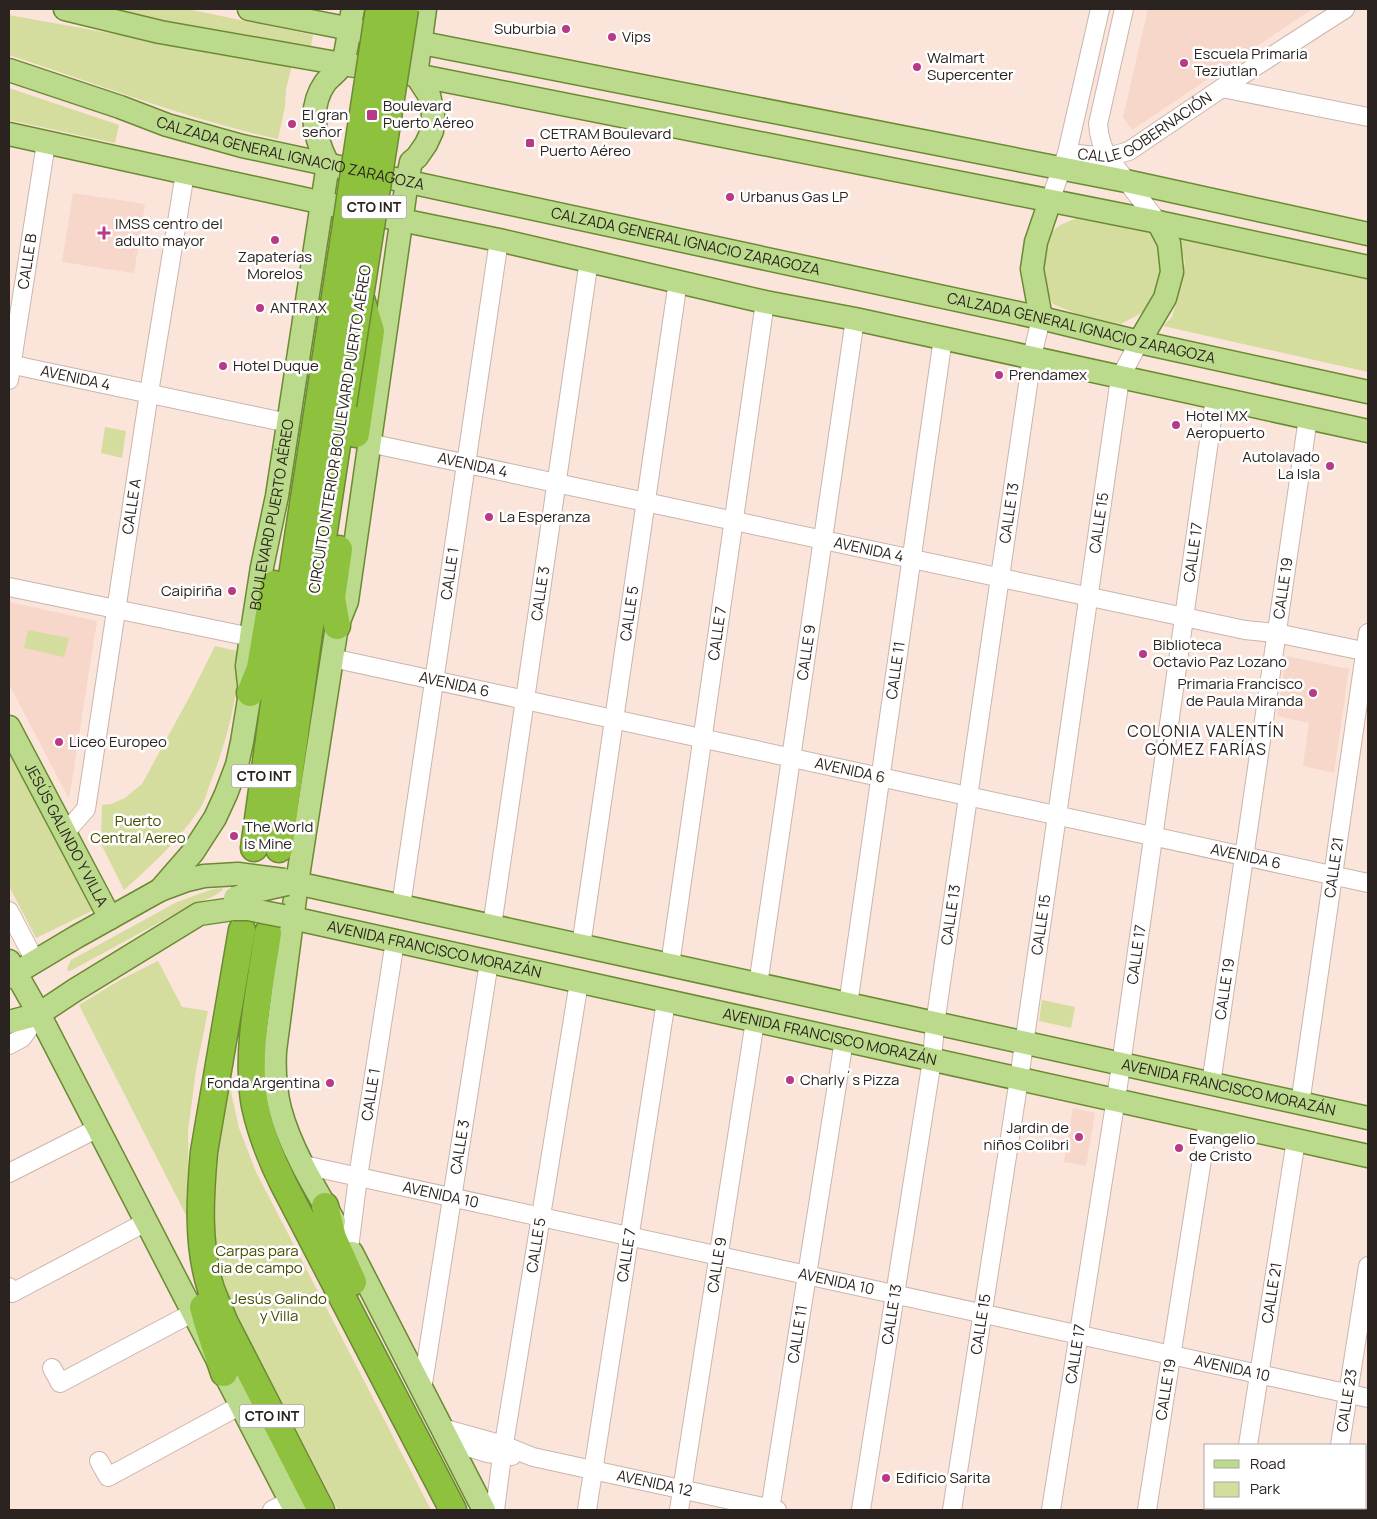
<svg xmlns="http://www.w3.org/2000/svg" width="1377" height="1519" font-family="Manrope,sans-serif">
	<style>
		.built { fill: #f6d7c9 }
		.green { fill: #d4dd9d }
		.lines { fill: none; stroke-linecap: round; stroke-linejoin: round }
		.highway-tunnel { stroke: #d1bdb4; stroke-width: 26; stroke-dasharray: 26 13; stroke-linecap: butt }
		.minor-casing { stroke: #cbb5ab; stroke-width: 20 }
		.major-casing { stroke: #6b8a33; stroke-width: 25 }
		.highway-casing { stroke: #6b8a33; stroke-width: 29 }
		.minor { stroke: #fff; stroke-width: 18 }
		.major { stroke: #bbda8b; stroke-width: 22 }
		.highway { stroke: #8ec23e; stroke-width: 26 }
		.major-bridge-casing { stroke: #6b8a33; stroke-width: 25; stroke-linecap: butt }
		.highway-bridge-casing { stroke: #6b8a33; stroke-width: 29; stroke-linecap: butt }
		.major-bridge { stroke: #bbda8b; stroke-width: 22 }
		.highway-bridge { stroke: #8ec23e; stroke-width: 26 }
		.poi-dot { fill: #b83986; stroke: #fff; stroke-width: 2 }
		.labels { text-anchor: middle; stroke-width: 5; stroke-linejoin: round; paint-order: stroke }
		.shield { fill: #fff; stroke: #6b6562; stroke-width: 1 }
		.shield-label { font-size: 14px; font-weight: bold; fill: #2b231f }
		.poi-label { font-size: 15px; fill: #2b231f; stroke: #fff; text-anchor: start }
		.street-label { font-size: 15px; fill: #2b231f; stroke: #fff }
		.park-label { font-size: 15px; fill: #474d00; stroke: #fff }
		.neighbourhood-label { font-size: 16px; letter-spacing: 1px; fill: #2b231f; stroke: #fff }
	</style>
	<rect width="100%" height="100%" fill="#fbe4d9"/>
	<!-- built -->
	<path class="built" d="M 1148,9 L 1312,9 L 1132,130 L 1123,117 Z
		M 73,193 L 145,204 L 134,273 L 62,262 Z
		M 9,602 L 97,621 L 69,799 L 9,684 Z
		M 1286,656 L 1349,669 L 1334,773 L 1303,766 L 1309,723 L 1277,716 Z
		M 1073,1108 L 1095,1113 L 1086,1166 L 1064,1162 Z"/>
	<!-- green -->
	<path class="green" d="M 100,9 L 187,9 L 313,35 L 310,52 Z
		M 9,15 L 292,66 L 286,89 L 285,106 L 278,139 C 186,119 98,84 9,55 Z
		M 9,88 L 119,125 L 115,143 L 9,120 Z
		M 1079,217 C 1106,221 1134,226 1160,237 L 1163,261 L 1160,288 L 1145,311 L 1121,324 L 1077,314 L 1053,304 L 1040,280 L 1047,236 L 1060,225 Z
		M 1178,237 L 1368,278 L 1368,372 L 1163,326 L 1172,317 L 1179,292 L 1185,262 Z
		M 105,427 L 126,431 L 122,458 L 101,453 Z
		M 28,630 L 69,638 L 64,657 L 24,648 Z
		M 215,646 L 241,652 C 237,699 228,738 211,781 C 207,791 205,802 199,810 C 179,840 151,866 124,890 L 101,844 L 102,805 L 111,804 L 125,798 L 142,784 L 190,696 Z
		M 9,733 L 100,907 L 36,938 L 9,886 Z
		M 222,888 L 223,890 L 212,897 L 186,908 L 72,970 L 68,971 L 67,969 L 71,960 L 177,902 L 213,889 Z
		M 158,961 L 182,1007 L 208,1011 L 196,1070 L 188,1131 L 189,1221 L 79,1005 L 120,980 Z
		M 1042,1000 L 1075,1007 L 1071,1028 L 1039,1021 Z
		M 227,1074 L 239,1128 L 256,1172 L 431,1510 L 338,1510 L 236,1315 C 232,1304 227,1293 224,1282 C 215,1246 209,1199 213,1161 C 216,1132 223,1103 227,1074 Z"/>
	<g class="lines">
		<!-- highway-tunnel -->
		<path class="highway-tunnel" d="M 268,933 L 279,849"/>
		<!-- minor casing -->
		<g class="minor-casing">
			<g id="minor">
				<path d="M 1124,9 L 1098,124 C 1099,136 1101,146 1108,157 L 1158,222"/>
				<path d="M 1222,88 L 1368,117"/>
				<path id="s1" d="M 1067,153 L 1108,157 L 1129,151 L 1222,88 L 1345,9"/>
				<path d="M 1050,201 L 1067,153 L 1100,9"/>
				<path id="s2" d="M 9,364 L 288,423"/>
				<path id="s3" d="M 9,380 L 46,143"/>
				<path id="s4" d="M 369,443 L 1245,630 L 1276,633 L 1368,652"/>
				<path d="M 9,587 L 251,637"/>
				<path id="s5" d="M 332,658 L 1368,883"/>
				<path id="s6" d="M 65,833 L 86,809 L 149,393 L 185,173"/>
				<path id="s7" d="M 401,906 L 499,240"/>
				<path d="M 9,911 L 35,961"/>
				<path id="s8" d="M 492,926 L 589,260"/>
				<path id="s9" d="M 581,946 L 678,281"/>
				<path id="s10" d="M 670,965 L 765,302"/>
				<path id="s11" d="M 758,985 L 855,319"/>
				<path id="s12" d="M 848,1005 L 943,338"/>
				<path d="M 9,1045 L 22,1038 L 39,1014"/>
				<path id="s13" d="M 1211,1084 L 1308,418"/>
				<path id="s14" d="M 1300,1104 L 1368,633"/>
				<path id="s15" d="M 304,1165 L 1368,1398"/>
				<path d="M 9,1173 L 98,1128"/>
				<path id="s16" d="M 349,1248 L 358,1177 L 395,941"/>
				<path d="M 9,1287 L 12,1293 L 146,1222"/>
				<path d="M 52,1368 L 60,1383 L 194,1312"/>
				<path id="s17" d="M 422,1390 L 489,962"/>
				<path id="s18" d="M 442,1428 L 503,1445 L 533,1457 L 777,1510"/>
				<path d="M 457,1444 L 487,1453 L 512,1456"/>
				<path id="s19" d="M 1248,1445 L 1296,1140"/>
				<path id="s20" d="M 1340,1445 L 1368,1266"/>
				<path d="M 99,1461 L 108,1477 L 241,1405"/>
				<path d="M 272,1510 L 290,1501"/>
				<path id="s21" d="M 495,1510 L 502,1456 L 579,982"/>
				<path id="s22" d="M 587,1510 L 666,1001"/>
				<path id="s23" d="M 679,1510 L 755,1021"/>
				<path id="s24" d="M 770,1510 L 844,1040"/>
				<path id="s25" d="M 861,1510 L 932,1060 L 935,1024 L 1032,357 L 1041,318"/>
				<path id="s26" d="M 952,1510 L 1019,1079 L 1120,378 L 1139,342"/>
				<path id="s27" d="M 1051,1510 L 1119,1079 L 1215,398"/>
				<path id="s28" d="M 1147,1510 L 1208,1121"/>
				<path d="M 1238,1510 L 1238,1508"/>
				<path d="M 1330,1510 L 1330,1508"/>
			</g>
		</g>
		<!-- major casing -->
		<g class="major-casing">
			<g id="major">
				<path d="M 65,9 L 160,32 L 342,64 L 416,75 L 1158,222 L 1368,267"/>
				<path d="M 249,9 L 1126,181 L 1368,234"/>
				<path id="s29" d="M 9,70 L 120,107 L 167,125 L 242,146 L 1041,318 L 1139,342 L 1368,392"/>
				<path d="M 9,134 L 401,220 L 499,240 L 765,302 L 855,319 L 1368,431"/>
				<path d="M 1041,318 L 1032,269 L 1036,242 L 1050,201"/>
				<path d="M 1139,342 L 1165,298 L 1172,272 L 1169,243 L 1158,222"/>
				<path id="s30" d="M 9,727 L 110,918"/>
				<path id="s31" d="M 287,881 L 1368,1118"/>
				<path id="s32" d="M 160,890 L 193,852 L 215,818 L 226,794 L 237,765 L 242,742 L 250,693 L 247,666 L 251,637 L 262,567 L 277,496 L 328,164 C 315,139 307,109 325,83 C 330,76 340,71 343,62 C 348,46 349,26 353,9"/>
				<path id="s33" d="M 283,916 L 1368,1156"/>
				<path d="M 9,961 L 39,1014 L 295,1510"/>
				<path d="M 9,977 L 76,937 L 160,890 L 187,880 L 204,876 L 238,874"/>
				<path d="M 9,1022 L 39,1014 L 75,990 L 199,914 L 233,909"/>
				<path d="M 334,1221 C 314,1187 290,1147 280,1109 C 275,1089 274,1070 275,1051 L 297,883 L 337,626 L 347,601 L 407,181 L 411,162 L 417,157 L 426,144 L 432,131 L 433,114 L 429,95 L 416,75 L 425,9"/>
				<path d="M 352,1253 L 484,1510"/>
			</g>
		</g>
		<!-- highway casing -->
		<g class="highway-casing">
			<path id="highway" d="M 356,434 L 371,331 L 360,295
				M 337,626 L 332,598 L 339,549
				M 250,693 L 260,668 L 274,584
				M 254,848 L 289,595 L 319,401
				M 279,849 L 314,597 L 343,405
				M 242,930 L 204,1152 C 200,1197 197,1245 211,1289 C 215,1300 220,1310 224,1321 L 321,1510
				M 268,933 C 260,987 245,1053 255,1106 C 261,1134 271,1159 284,1185 L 453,1510
				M 325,1206 L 333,1238 L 353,1282
				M 203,1307 L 207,1322 L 224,1373"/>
		</g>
		<!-- minor -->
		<use href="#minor" class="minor"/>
		<!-- major -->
		<use href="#major" class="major"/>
		<!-- highway -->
		<use href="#highway" class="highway"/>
		<!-- major-bridge casing -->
		<g class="major-bridge-casing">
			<path id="major-bridge" d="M 238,874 L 284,880
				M 235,898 L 256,891 L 287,884
				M 233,909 L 248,909 L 283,916"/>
		</g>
		<!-- highway-bridge casing -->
		<g class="highway-bridge-casing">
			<path id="highway-bridge" d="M 319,401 L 379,9
				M 343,405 L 405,9"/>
		</g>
		<!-- major-bridge -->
		<use href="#major-bridge" class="major-bridge"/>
		<!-- highway-bridge -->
		<use href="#highway-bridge" class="highway-bridge"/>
	</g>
	<!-- markers -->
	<g class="poi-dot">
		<circle cx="566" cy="29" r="5"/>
		<circle cx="612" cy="37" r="5"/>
		<circle cx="1184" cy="63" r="5"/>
		<circle cx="917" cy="67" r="5"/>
		<rect x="366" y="109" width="12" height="12" rx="2.5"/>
		<circle cx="292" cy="124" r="5"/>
		<rect x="525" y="138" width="10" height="10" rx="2.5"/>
		<circle cx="730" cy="197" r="5"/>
		<path d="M101.5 225.5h5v5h5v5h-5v5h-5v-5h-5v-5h5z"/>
		<circle cx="275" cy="240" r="5"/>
		<circle cx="260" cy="308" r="5"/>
		<circle cx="223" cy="366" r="5"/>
		<circle cx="999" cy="375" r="5"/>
		<circle cx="1176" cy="425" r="5"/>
		<circle cx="1330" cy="466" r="5"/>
		<circle cx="489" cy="517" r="5"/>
		<circle cx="232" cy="591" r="5"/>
		<circle cx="1143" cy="654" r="5"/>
		<circle cx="1313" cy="693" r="5"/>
		<circle cx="59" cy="742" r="5"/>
		<circle cx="234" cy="836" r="5"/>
		<circle cx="790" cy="1080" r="5"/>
		<circle cx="330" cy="1083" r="5"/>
		<circle cx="1079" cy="1137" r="5"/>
		<circle cx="1179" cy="1148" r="5"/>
		<circle cx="886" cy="1478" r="5"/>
	</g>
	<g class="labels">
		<!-- shield labels -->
		<g class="shield">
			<rect x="341.5" y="195.5" width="65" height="23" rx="4"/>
			<rect x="231.5" y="764.5" width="65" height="23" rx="4"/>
			<rect x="239.5" y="1404.5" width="65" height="23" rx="4"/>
		</g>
		<g class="shield-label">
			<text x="374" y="212">CTO INT</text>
			<text x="264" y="781">CTO INT</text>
			<text x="272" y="1421">CTO INT</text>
		</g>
		<!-- poi labels -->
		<g class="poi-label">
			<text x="556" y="34" text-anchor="end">Suburbia</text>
			<text x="622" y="42">Vips</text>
			<text x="1194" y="59">Escuela Primaria<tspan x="1194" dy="17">Teziutlan</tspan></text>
			<text x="927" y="63">Walmart<tspan x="927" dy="17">Supercenter</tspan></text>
			<text x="383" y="111">Boulevard<tspan x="383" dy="17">Puerto Aéreo</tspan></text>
			<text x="302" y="120">El gran<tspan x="302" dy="17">señor</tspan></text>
			<text x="540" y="139">CETRAM Boulevard<tspan x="540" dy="17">Puerto Aéreo</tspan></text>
			<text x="740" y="202">Urbanus Gas LP</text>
			<text x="115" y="229">IMSS centro del<tspan x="115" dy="17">adulto mayor</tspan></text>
			<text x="275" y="262" text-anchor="middle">Zapaterías<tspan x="275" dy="17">Morelos</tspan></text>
			<text x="270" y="313">ANTRAX</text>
			<text x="233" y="371">Hotel Duque</text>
			<text x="1009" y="380">Prendamex</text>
			<text x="1186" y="421">Hotel MX<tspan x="1186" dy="17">Aeropuerto</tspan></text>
			<text x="1320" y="462" text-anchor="end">Autolavado<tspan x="1320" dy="17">La Isla</tspan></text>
			<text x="499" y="522">La Esperanza</text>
			<text x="222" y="596" text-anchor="end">Caipiriña</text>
			<text x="1153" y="650">Biblioteca<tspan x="1153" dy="17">Octavio Paz Lozano</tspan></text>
			<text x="1303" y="689" text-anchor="end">Primaria Francisco<tspan x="1303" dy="17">de Paula Miranda</tspan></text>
			<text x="69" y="747">Liceo Europeo</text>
			<text x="244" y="832">The World<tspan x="244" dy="17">is Mine</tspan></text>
			<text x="800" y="1085">Charly´s Pizza</text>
			<text x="320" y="1088" text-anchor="end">Fonda Argentina</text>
			<text x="1069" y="1133" text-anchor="end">Jardin de<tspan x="1069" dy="17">niños Colibri</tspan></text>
			<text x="1189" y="1144">Evangelio<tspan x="1189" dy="17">de Cristo</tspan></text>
			<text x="896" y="1483">Edificio Sarita</text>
		</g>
		<!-- street labels -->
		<g class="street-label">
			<text dy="5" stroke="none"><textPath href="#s1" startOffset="86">CALLE GOBERNACIÓN</textPath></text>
			<text dy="5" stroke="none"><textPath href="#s29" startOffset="294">CALZADA GENERAL IGNACIO ZARAGOZA</textPath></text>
			<text dy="5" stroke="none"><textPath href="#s29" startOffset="699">CALZADA GENERAL IGNACIO ZARAGOZA</textPath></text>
			<text dy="5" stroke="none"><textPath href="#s3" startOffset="120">CALLE B</textPath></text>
			<text dy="5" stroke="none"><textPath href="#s29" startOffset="1104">CALZADA GENERAL IGNACIO ZARAGOZA</textPath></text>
			<text dy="5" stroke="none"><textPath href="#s2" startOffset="68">AVENIDA 4</textPath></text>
			<text transform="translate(340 429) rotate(-81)" y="5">CIRCUITO INTERIOR BOULEVARD PUERTO AÉREO</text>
			<text dy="5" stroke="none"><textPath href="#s4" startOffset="106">AVENIDA 4</textPath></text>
			<text dy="5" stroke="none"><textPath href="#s6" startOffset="338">CALLE A</textPath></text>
			<text dy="5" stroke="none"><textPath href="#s25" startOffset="1008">CALLE 13</textPath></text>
			<text dy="5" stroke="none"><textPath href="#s32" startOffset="402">BOULEVARD PUERTO AÉREO</textPath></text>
			<text dy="5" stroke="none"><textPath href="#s26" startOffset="998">CALLE 15</textPath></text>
			<text dy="5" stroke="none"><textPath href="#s4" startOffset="511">AVENIDA 4</textPath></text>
			<text dy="5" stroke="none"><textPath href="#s27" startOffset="968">CALLE 17</textPath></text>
			<text dy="5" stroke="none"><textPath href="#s7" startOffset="336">CALLE 1</textPath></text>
			<text dy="5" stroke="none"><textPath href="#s13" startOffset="501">CALLE 19</textPath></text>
			<text dy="5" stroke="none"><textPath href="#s8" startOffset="336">CALLE 3</textPath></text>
			<text dy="5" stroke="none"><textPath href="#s9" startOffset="336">CALLE 5</textPath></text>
			<text dy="5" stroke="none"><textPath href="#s10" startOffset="335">CALLE 7</textPath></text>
			<text dy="5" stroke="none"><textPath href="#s11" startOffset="336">CALLE 9</textPath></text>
			<text dy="5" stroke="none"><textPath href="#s12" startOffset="338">CALLE 11</textPath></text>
			<text dy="5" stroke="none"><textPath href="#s5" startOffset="125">AVENIDA 6</textPath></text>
			<text dy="5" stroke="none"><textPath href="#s5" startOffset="530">AVENIDA 6</textPath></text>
			<text dy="5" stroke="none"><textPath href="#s30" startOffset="122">JESÚS GALINDO Y VILLA</textPath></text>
			<text dy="5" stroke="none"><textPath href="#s5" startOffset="935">AVENIDA 6</textPath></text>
			<text dy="5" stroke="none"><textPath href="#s14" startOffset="239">CALLE 21</textPath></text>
			<text dy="5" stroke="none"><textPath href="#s25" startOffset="602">CALLE 13</textPath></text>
			<text dy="5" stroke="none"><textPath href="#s26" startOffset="592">CALLE 15</textPath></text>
			<text dy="5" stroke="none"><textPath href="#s33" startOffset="155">AVENIDA FRANCISCO MORAZÁN</textPath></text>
			<text dy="5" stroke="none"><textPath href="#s27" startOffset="562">CALLE 17</textPath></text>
			<text dy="5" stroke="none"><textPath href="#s13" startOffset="96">CALLE 19</textPath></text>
			<text dy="5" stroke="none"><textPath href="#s33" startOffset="560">AVENIDA FRANCISCO MORAZÁN</textPath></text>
			<text dy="5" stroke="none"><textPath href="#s31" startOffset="964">AVENIDA FRANCISCO MORAZÁN</textPath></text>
			<text dy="5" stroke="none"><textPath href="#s16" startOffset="155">CALLE 1</textPath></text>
			<text dy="5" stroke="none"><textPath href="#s17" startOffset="246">CALLE 3</textPath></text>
			<text dy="5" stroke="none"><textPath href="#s15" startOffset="140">AVENIDA 10</textPath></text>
			<text dy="5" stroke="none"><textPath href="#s21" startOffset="268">CALLE 5</textPath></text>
			<text dy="5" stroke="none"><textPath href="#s22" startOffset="258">CALLE 7</textPath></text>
			<text dy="5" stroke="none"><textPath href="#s23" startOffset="248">CALLE 9</textPath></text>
			<text dy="5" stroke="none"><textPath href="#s15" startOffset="545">AVENIDA 10</textPath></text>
			<text dy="5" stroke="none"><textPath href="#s19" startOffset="154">CALLE 21</textPath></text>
			<text dy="5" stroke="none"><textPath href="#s25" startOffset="198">CALLE 13</textPath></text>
			<text dy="5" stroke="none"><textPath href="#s26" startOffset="188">CALLE 15</textPath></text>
			<text dy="5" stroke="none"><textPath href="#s24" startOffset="178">CALLE 11</textPath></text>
			<text dy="5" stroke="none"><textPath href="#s27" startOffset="158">CALLE 17</textPath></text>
			<text dy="5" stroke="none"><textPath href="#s15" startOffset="950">AVENIDA 10</textPath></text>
			<text dy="5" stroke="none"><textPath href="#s28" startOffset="122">CALLE 19</textPath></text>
			<text dy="5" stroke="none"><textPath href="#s20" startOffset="45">CALLE 23</textPath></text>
			<text dy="5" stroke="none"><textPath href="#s18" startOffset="220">AVENIDA 12</textPath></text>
		</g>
		<!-- park labels -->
		<g class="park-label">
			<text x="138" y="826">Puerto<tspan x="138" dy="17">Central Aereo</tspan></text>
			<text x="257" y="1256">Carpas para<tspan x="257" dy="17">dia de campo</tspan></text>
			<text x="279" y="1304">Jesús Galindo<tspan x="279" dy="17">y Villa</tspan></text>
		</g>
		<!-- neighbourhood labels -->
		<g class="neighbourhood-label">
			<text x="1206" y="737">COLONIA VALENTÍN<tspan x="1206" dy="18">GÓMEZ FARÍAS</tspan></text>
		</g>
	</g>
	<!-- border -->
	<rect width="1377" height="1519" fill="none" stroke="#2b231f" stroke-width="20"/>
	<!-- legend -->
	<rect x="1204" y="1444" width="162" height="65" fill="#ffffff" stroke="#aaa7a5"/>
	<rect x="1214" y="1460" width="25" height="8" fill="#bbda8b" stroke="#aaa7a5"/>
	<text x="1250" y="1469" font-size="15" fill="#2b231f">Road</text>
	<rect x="1214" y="1482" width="25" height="15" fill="#d4dd9d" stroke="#aaa7a5"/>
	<text x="1250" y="1494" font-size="15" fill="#2b231f">Park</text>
</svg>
